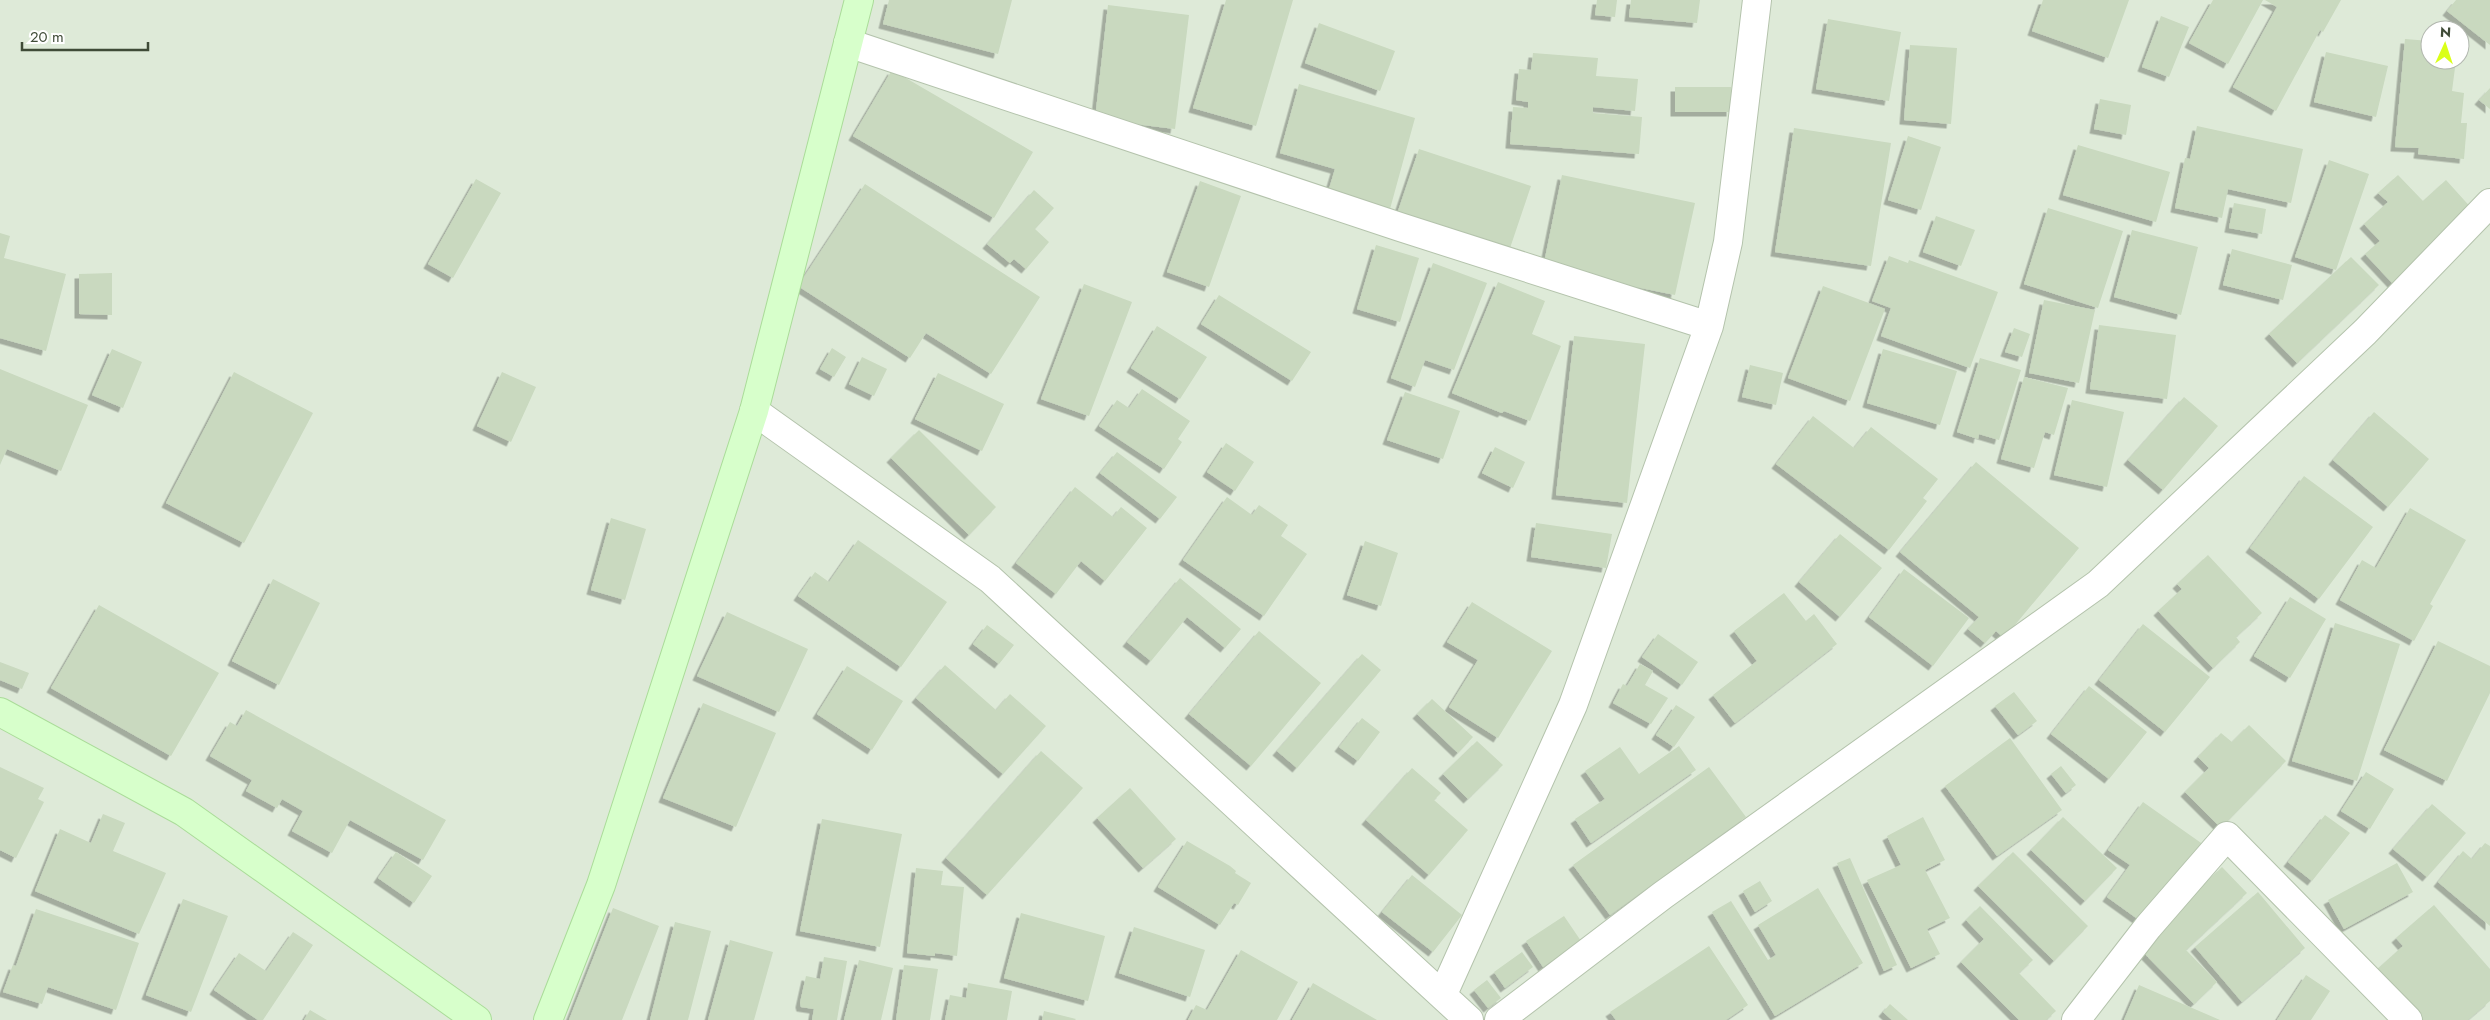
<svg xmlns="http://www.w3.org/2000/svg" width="2490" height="1020" font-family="Jost,sans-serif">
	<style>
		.residential { fill: #deead8; fill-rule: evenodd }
		.building { fill: #c9d9bf; filter: url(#shadow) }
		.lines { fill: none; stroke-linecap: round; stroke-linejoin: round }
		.street-casing { stroke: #b4c3ac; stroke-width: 30 }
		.secondary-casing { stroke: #aadc99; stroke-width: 30 }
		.street { stroke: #fff; stroke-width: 28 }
		.secondary { stroke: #d7ffcb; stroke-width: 28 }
	</style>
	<defs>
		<filter id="shadow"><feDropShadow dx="-4.5" dy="4.5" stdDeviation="0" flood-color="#0004"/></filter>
	</defs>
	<rect width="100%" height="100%" fill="#eef6ea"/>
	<!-- residential -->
	<path class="residential" d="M 0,0 L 2490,0 L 2490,1020 L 0,1020 ZM 2430,30 L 2460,30 L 2460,60 L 2430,60 Z"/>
	<!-- building -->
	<path class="building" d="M 889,0 L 1012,0 L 998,54 L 883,24 Z
		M 1226,0 L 1293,0 L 1256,126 L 1193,108 Z
		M 1597,0 L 1617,0 L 1615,17 L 1595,15 Z
		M 1631,0 L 1700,0 L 1697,23 L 1629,17 Z
		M 2043,0 L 2129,0 L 2108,58 L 2032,31 Z
		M 2213,0 L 2263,0 L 2228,64 L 2189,43 Z
		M 2265,0 L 2341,0 L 2323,32 L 2320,30 L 2276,111 L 2233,87 L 2277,7 Z
		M 2456,0 L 2490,0 L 2490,45 L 2447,11 Z
		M 1108,5 L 1189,15 L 1175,129 L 1095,119 Z
		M 2161,16 L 2189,27 L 2169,77 L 2142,67 Z
		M 1828,19 L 1901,32 L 1889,101 L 1816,89 Z
		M 1319,23 L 1395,51 L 1380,91 L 1305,63 Z
		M 2405,39 L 2430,41 L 2430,60 L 2456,60 L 2452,91 L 2464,93 L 2461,123 L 2467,123 L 2464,159 L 2418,154 L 2419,148 L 2395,147 Z
		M 1910,45 L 1957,48 L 1951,124 L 1904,120 Z
		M 2326,52 L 2388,66 L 2376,117 L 2314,102 Z
		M 1533,53 L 1598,58 L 1596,76 L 1638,79 L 1635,111 L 1593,107 L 1593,113 L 1642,117 L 1639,154 L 1510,144 L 1513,107 L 1528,108 L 1528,102 L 1516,100 L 1519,69 L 1531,70 Z
		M 892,70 L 1033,152 L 994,218 L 853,136 Z
		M 1299,84 L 1415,118 L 1390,209 L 1326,199 L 1335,169 L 1280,153 Z
		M 1675,87 L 1731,87 L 1731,112 L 1675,112 Z
		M 2490,88 L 2490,109 L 2479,100 Z
		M 2100,99 L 2131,105 L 2126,135 L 2094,129 Z
		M 2197,126 L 2303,149 L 2291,203 L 2228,189 L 2222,218 L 2175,208 L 2185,158 L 2190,159 Z
		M 1794,128 L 1891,143 L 1871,266 L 1775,252 Z
		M 1908,136 L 1941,147 L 1921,210 L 1888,200 Z
		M 2078,145 L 2170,172 L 2156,222 L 2063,195 Z
		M 1419,149 L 1531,186 L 1508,254 L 1396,217 Z
		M 2329,160 L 2369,174 L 2336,270 L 2295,257 Z
		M 1562,175 L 1695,203 L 1675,295 L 1543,268 Z
		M 2398,175 L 2423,201 L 2446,180 L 2474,211 L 2394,285 L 2365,254 L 2380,241 L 2364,224 L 2388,202 L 2378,193 Z
		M 476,179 L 501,193 L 453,278 L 428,264 Z
		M 1200,181 L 1241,196 L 1209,287 L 1167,272 Z
		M 865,184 L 1040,297 L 991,374 L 926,333 L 910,358 L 798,286 Z
		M 1034,190 L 1054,208 L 1035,229 L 1049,242 L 1026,269 L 1014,259 L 1010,263 L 987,244 Z
		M 2234,203 L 2266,209 L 2262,234 L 2229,228 Z
		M 2048,208 L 2123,231 L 2098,308 L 2024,284 Z
		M 1936,216 L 1975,230 L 1961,266 L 1923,252 Z
		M 2132,230 L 2198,247 L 2181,315 L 2114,297 Z
		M 0,233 L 10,236 L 4,258 L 66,274 L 46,351 L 0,338 Z
		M 1376,245 L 1419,258 L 1400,322 L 1357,309 Z
		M 2232,249 L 2292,265 L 2283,300 L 2223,285 Z
		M 1889,256 L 1908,263 L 1909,260 L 1998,292 L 1970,368 L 1881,336 L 1891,308 L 1872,301 Z
		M 2351,257 L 2379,285 L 2297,363 L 2269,334 Z
		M 1433,263 L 1487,283 L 1454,370 L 1425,360 L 1415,387 L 1391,378 Z
		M 112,273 L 112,315 L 79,314 L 79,274 Z
		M 1498,282 L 1545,301 L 1532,334 L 1561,346 L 1530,421 L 1504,411 L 1502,413 L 1452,393 Z
		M 1084,284 L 1132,302 L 1089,416 L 1041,399 Z
		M 1823,286 L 1885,309 L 1850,401 L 1788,378 Z
		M 1219,295 L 1311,352 L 1292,381 L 1201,324 Z
		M 2044,300 L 2095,310 L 2079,383 L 2029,373 Z
		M 2099,325 L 2176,335 L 2167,399 L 2090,389 Z
		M 1157,326 L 1207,357 L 1180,399 L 1131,368 Z
		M 2014,328 L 2030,334 L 2022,357 L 2005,352 Z
		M 1574,336 L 1645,344 L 1627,503 L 1556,495 Z
		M 832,348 L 846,357 L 834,377 L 820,369 Z
		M 112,349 L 142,362 L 123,408 L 92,395 Z
		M 1883,349 L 1957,371 L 1940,425 L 1867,403 Z
		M 862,357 L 887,369 L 874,396 L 849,384 Z
		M 1980,358 L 2021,370 L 1999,440 L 1979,434 L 1978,439 L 1957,432 Z
		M 1750,365 L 1783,373 L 1776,405 L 1742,397 Z
		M 0,369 L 88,405 L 61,471 L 7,449 L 0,465 Z
		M 234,372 L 313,413 L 244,543 L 166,503 Z
		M 502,372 L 536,387 L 511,442 L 477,426 Z
		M 938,373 L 1004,404 L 982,451 L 915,419 Z
		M 2024,377 L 2068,388 L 2054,435 L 2045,432 L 2034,468 L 2001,459 Z
		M 1142,389 L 1190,421 L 1178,439 L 1182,442 L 1164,469 L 1099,426 L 1117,400 L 1129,408 Z
		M 1405,392 L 1460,411 L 1443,459 L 1387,440 Z
		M 2184,397 L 2218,426 L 2163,490 L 2128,460 Z
		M 2072,400 L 2124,412 L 2107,487 L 2054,475 Z
		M 2374,412 L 2429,459 L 2388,507 L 2333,460 Z
		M 1813,416 L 1854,448 L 1871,427 L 1938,479 L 1923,498 L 1927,501 L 1889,550 L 1776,464 Z
		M 919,430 L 996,507 L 969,535 L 891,458 Z
		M 1226,443 L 1254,462 L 1235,491 L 1207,472 Z
		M 1495,447 L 1525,462 L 1513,488 L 1482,473 Z
		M 1117,452 L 1177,497 L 1160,519 L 1100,473 Z
		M 1976,462 L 2079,548 L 2004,638 L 1996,631 L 1985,643 L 1968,629 L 1979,617 L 1900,552 Z
		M 2304,476 L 2373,527 L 2319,599 L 2250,548 Z
		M 1075,487 L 1113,517 L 1121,507 L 1147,528 L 1105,581 L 1081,561 L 1056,594 L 1016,563 Z
		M 1227,497 L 1252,515 L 1259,505 L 1288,525 L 1281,536 L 1307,554 L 1264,616 L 1183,560 Z
		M 2410,508 L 2466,540 L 2430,604 L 2433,606 L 2414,641 L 2340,600 L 2362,560 L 2376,568 Z
		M 611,518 L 646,529 L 625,600 L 591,590 Z
		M 1536,523 L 1612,534 L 1606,568 L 1531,557 Z
		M 1840,534 L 1882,568 L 1840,617 L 1799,582 Z
		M 858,540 L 947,602 L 901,667 L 798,596 L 815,572 L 829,582 Z
		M 1365,541 L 1398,553 L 1381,606 L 1347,595 Z
		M 2208,555 L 2262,613 L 2236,637 L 2240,642 L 2213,668 L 2158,611 L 2182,589 L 2177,584 Z
		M 1904,569 L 1969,618 L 1933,666 L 1869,617 Z
		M 1180,578 L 1241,629 L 1225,648 L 1187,617 L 1151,661 L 1127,642 Z
		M 273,579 L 320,603 L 279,685 L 232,661 Z
		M 1784,593 L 1806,621 L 1814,614 L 1837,644 L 1735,723 L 1713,695 L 1757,661 L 1734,631 Z
		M 2290,597 L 2326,619 L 2290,678 L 2254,656 Z
		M 1472,602 L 1552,651 L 1498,738 L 1449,707 L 1478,660 L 1447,642 Z
		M 99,605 L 219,673 L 171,756 L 51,688 Z
		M 727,612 L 808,649 L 779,712 L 697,676 Z
		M 2335,623 L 2400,644 L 2357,781 L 2292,761 Z
		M 2143,624 L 2210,677 L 2165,732 L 2099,680 Z
		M 987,625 L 1014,645 L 999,664 L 973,644 Z
		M 1259,631 L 1321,683 L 1251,766 L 1189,714 Z
		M 1658,634 L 1698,662 L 1682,685 L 1642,657 Z
		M 2438,641 L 2490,666 L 2490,693 L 2447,781 L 2384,750 Z
		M 1362,654 L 1381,670 L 1297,768 L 1277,751 Z
		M 0,662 L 29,673 L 22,689 L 0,680 Z
		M 1640,664 L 1653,671 L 1645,685 L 1668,698 L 1651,724 L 1613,703 L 1623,684 L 1627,686 Z
		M 945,665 L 996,710 L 1010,694 L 1046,726 L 1003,774 L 916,698 Z
		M 847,666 L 903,701 L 872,750 L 817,714 Z
		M 2089,686 L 2147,732 L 2109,779 L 2051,734 Z
		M 2014,692 L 2037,721 L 2018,735 L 1995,706 Z
		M 1432,699 L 1473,737 L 1458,753 L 1417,714 Z
		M 703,703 L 776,733 L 736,827 L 663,798 Z
		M 1676,705 L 1695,717 L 1674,747 L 1656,735 Z
		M 246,710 L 446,820 L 423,860 L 350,820 L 332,853 L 292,831 L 303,811 L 282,799 L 277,808 L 246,791 L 252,780 L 210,756 L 230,722 L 237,726 Z
		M 1362,718 L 1380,732 L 1358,761 L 1339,747 Z
		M 2249,725 L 2286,761 L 2221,828 L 2185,792 L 2209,768 L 2198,757 L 2221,733 L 2232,742 Z
		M 2010,738 L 2062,810 L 1997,856 L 1945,786 Z
		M 1477,741 L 1503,765 L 1468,799 L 1443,774 Z
		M 1679,746 L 1696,770 L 1591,843 L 1575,819 L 1605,799 L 1585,771 L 1620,747 L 1639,774 Z
		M 1041,751 L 1083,788 L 987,895 L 946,858 Z
		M 2061,766 L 2076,785 L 2066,793 L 2051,774 Z
		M 0,767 L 44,788 L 38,799 L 44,802 L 16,858 L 0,850 Z
		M 1709,767 L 1746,817 L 1610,915 L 1573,865 Z
		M 1412,768 L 1441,793 L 1434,800 L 1468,830 L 1429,875 L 1366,820 Z
		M 2366,772 L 2394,789 L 2370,829 L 2341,811 Z
		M 1130,788 L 1176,839 L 1143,868 L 1097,818 Z
		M 2143,802 L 2204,845 L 2146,925 L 2107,897 L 2130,865 L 2108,850 Z
		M 2432,804 L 2466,833 L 2427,877 L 2393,849 Z
		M 103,814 L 125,823 L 113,851 L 166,873 L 139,934 L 35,891 L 60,829 L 91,843 Z
		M 2325,815 L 2350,833 L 2312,881 L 2288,862 Z
		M 1923,817 L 1945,860 L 1925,870 L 1950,918 L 1927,929 L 1940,954 L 1911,968 L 1867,880 L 1901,865 L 1887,836 Z
		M 2063,817 L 2117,868 L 2085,901 L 2031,850 Z
		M 822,819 L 902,834 L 880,947 L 800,931 Z
		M 1187,841 L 1230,866 L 1236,871 L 1235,873 L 1251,883 L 1238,905 L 1234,903 L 1220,925 L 1158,887 Z
		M 2485,843 L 2490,846 L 2490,926 L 2438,882 L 2463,851 L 2472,859 Z
		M 396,852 L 432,876 L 414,903 L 378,878 Z
		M 2013,852 L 2088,926 L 2054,961 L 1978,886 Z
		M 1850,858 L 1897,965 L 1884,971 L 1837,863 Z
		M 2397,863 L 2413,892 L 2344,929 L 2328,900 Z
		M 2222,867 L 2247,893 L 2186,950 L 2217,982 L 2194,1004 L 2141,950 L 2155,931 Z
		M 916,868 L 943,871 L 941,885 L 964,887 L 957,956 L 935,953 L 935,956 L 907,953 Z
		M 1412,875 L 1462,915 L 1433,952 L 1382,912 Z
		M 1760,881 L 1772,901 L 1755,912 L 1743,891 Z
		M 1818,888 L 1863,963 L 1775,1016 L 1712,912 L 1731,901 L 1768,960 L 1776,955 L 1758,925 Z
		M 2258,892 L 2305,948 L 2242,1002 L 2195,947 Z
		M 183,899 L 228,916 L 191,1012 L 146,995 Z
		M 2434,905 L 2490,969 L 2490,1001 L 2468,1020 L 2417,1020 L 2374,972 L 2403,946 L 2396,938 Z
		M 1980,906 L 2033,960 L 2019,973 L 2056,1011 L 2046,1020 L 2019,1020 L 1961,962 L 1984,939 L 1966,920 Z
		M 613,908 L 659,926 L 622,1020 L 569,1020 Z
		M 36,909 L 139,943 L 116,1010 L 48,987 L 42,1004 L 3,992 L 13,965 L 16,966 Z
		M 1021,913 L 1105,936 L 1088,1001 L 1004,978 Z
		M 1564,916 L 1581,941 L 1543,967 L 1526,941 Z
		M 675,922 L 711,931 L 688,1020 L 650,1020 Z
		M 1134,927 L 1205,950 L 1190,997 L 1119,973 Z
		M 293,932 L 313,945 L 263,1020 L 258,1020 L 214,990 L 239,953 L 266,971 Z
		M 730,940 L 773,952 L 754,1020 L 708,1020 Z
		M 1709,946 L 1748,1005 L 1726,1020 L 1616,1020 L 1610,1012 Z
		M 1241,950 L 1298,982 L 1277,1020 L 1188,1020 L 1196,1005 L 1207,1010 Z
		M 1522,952 L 1533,967 L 1505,988 L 1494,972 Z
		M 824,957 L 847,961 L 837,1020 L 812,1020 L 814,1009 L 801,1007 L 800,1003 L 806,976 L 820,979 Z
		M 859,960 L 893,968 L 881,1020 L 844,1020 Z
		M 904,965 L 938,969 L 930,1020 L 896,1020 Z
		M 2306,975 L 2330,991 L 2311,1020 L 2277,1020 Z
		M 1487,980 L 1501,998 L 1488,1008 L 1474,990 Z
		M 968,983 L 1012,991 L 1007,1020 L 945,1020 L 950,995 L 966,998 Z
		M 1313,983 L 1377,1020 L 1292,1020 Z
		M 2139,985 L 2220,1020 L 2124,1020 Z
		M 1890,1004 L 1908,1020 L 1892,1020 L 1883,1012 Z
		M 310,1010 L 327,1020 L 304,1020 Z
		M 1044,1011 L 1076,1019 L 1075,1020 L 1042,1020 Z"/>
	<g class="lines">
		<!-- street casing -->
		<g class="street-casing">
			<path id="street" d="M 848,43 L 1400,227 L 1709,326
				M 754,411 L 990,579 L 1469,1020
				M 1443,994 L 1573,705 L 1709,326 L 1728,242 L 1757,0
				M 1499,1020 L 1663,895 L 2098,584 L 2365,332 L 2490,203
				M 2076,1020 L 2148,927 L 2227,836 L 2408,1020"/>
		</g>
		<!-- secondary casing -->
		<g class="secondary-casing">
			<path id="secondary" d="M 0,712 L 184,812 L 477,1020
				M 548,1020 L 601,885 L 754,411 L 859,0"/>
		</g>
		<!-- street -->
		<use href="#street" class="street"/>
		<!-- secondary -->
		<use href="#secondary" class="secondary"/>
	</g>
	<!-- north arrow -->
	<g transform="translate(2445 45) rotate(3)"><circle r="24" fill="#ffffff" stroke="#b2b7af"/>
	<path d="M0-4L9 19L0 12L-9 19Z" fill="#daff18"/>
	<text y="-8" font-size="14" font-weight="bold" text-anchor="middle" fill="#3f4b37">N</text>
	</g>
	<!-- scale -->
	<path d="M22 42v8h126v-8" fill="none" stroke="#3f4b37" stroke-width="2.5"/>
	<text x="30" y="42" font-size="15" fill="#3f4b37" stroke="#ffffff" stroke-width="4" paint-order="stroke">20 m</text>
</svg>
